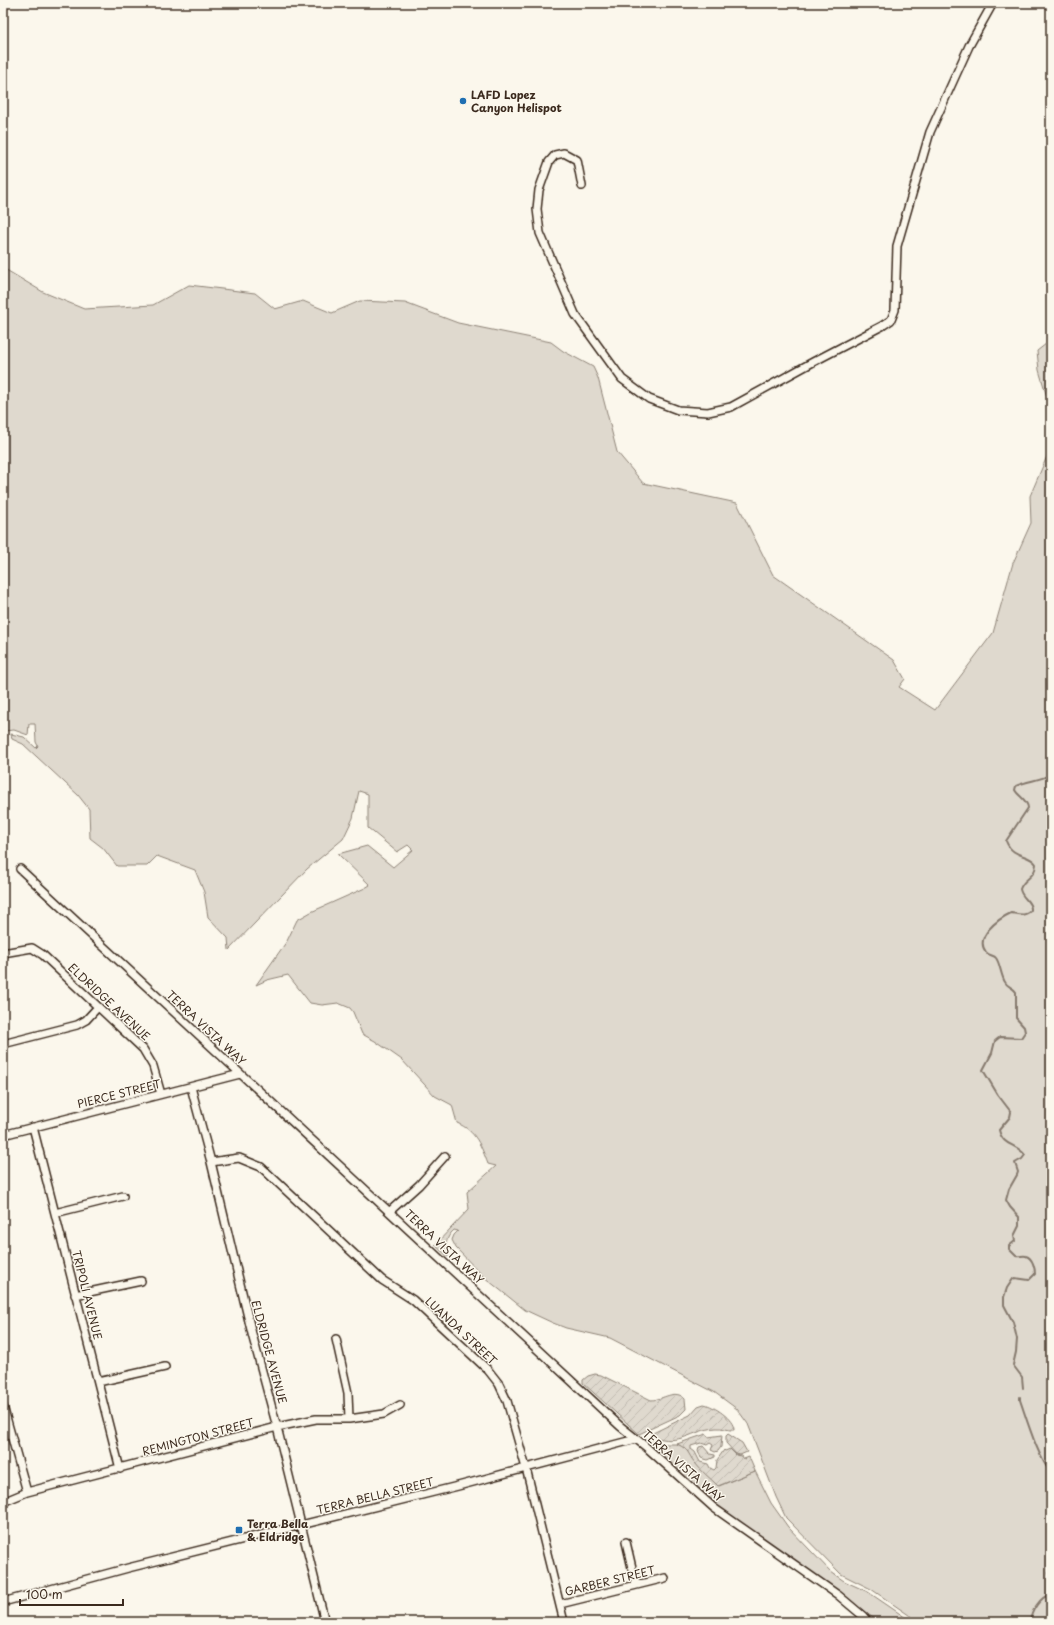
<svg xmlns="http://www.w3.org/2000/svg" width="1054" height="1625" font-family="'Playpen Sans',sans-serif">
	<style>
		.grass { fill: #dfd9ce; stroke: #8d8276 }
		.garden { fill: url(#garden-furrows); stroke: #8d8276 }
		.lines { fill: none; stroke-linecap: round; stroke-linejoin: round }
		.stream { stroke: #85796d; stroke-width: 2 }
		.minor-casing { stroke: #3b2a1e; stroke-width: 10 }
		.minor { stroke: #fbf7ec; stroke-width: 7 }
		.poi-dot { fill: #1f6fb2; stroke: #fbf7ec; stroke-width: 1.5 }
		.labels { text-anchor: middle; stroke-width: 3; stroke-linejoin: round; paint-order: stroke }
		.poi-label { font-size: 11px; font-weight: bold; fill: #3b2a1e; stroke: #fbf7ec; text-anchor: start }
		.street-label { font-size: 11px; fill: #3b2a1e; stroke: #fbf7ec }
	</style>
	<defs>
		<pattern id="garden-furrows" width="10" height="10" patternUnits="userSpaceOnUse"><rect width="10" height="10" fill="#dfd9ce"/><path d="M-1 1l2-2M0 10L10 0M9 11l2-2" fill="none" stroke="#c0bab0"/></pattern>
	</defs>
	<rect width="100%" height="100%" fill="#fbf7ec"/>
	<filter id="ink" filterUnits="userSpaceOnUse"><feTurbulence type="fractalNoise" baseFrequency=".025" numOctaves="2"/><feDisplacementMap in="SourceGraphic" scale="8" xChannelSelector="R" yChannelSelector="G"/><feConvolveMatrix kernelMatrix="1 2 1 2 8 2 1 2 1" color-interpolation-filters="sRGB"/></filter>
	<g filter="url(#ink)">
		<!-- grass -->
		<path class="grass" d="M 3,268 L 43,292 L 84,309 L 153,305 L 189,285 L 255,293 L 275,309 L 303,301 L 332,313 L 360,301 L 405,303 L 458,323 L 551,342 L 563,351 L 593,367 L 598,378 L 617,452 L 643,483 L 737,503 L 773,575 L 894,660 L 905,679 L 899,687 L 935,710 L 993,633 L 1013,563 L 1031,523 L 1030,496 L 1051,447 L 1051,1622 L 919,1622 L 871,1589 L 841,1574 L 786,1518 L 776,1497 L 748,1424 L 737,1409 L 714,1392 L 610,1338 L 566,1328 L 553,1323 L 525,1310 L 484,1277 L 456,1248 L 452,1240 L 454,1235 L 458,1231 L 454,1230 C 445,1238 445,1246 448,1257 L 435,1245 L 469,1209 L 467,1192 L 496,1166 L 488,1164 C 481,1146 476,1131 457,1123 L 452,1105 L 435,1096 L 402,1060 L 375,1041 L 362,1034 L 353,1012 L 350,1008 L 338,1003 L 322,1005 L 310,1003 L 288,975 L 267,980 L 256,985 L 287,941 L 297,920 L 311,912 L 365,888 L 370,885 L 338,854 L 367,846 L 393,867 L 413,850 L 408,845 L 397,852 L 368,828 L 368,794 L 359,791 L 353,818 L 343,839 L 307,869 L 229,950 L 228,938 L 208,917 L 204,892 L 195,870 L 157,856 L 147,866 L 117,866 L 103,848 L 90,838 L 89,809 L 78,795 L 23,744 L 12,739 L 11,734 L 24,737 L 36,748 L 38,746 L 36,742 L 35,724 L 29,724 L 28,735 L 14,730 L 3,731 Z
			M 1051,340 L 1051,411 L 1039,370 L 1037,351 Z
			M 650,1440 L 667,1444 L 677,1444 L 682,1446 L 689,1452 L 693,1460 L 719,1486 L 755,1471 L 771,1503 L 788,1527 L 831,1572 L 844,1581 L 868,1592 L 912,1622 L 879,1622 L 728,1515 L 710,1501 L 647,1442 Z"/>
		<!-- garden -->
		<path class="garden" d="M 595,1374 L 601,1375 L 651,1400 C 663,1400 675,1388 685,1399 L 686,1409 L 680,1415 L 639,1434 L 583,1383 L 583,1380 L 588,1376 Z
			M 704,1404 C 714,1406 734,1419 734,1430 C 729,1431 722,1427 716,1428 C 691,1430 681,1447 652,1436 L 653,1433 L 690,1415 L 698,1406 Z
			M 706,1434 L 708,1437 L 722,1435 L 721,1447 L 718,1451 L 715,1452 L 711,1450 L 713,1445 L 710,1443 L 707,1445 L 701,1443 L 691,1446 L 691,1449 L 695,1452 L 700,1462 L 708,1464 L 710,1468 L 714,1470 L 716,1468 L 717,1460 L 724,1450 L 725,1451 L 730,1449 L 736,1455 L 742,1456 L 744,1459 L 749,1457 L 755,1471 L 718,1486 C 710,1478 701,1471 695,1463 C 687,1453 690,1450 677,1444 Z
			M 728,1434 L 742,1443 L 747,1452 L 740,1455 L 736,1454 L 726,1443 L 726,1436 Z
			M 703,1446 L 710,1454 L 715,1455 L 715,1457 L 708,1460 L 701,1458 L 698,1450 L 699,1447 Z"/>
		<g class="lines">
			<!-- stream -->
			<path class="stream" d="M 1051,763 L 1051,767
				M 1023,1388 L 1022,1377 L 1013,1365 L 1016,1352 L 1017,1339 L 1013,1322 L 1004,1305 L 1004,1297 L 1007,1288 L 1013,1279 L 1015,1278 L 1029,1280 L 1035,1274 C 1035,1269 1033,1258 1026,1256 C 1023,1255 1019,1257 1016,1256 L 1009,1249 L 1009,1246 L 1015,1241 L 1014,1236 L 1019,1226 L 1019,1217 L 1010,1207 L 1006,1200 L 1009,1189 L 1017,1175 L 1018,1172 L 1015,1163 L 1022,1159 L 1025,1155 C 1016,1143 1003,1147 999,1130 L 1010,1117 L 1011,1112 L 998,1095 L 983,1070 L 992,1053 L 995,1041 L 1000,1037 L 1021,1038 L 1025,1032 L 1024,1027 L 1016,1018 L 1016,992 C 1013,987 1007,987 1005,982 C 1001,976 1000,963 996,958 C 994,955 989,956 986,952 C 974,937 998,919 1011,913 C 1018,914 1026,917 1031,910 C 1032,901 1021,898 1020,889 C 1024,877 1035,879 1036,864 C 1029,853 1013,859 1006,841 L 1028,808 C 1028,800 1018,796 1015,790 L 1016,786 C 1028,780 1040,781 1051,774
				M 1020,1397 L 1020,1400 C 1026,1417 1039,1461 1051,1472
				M 1051,1570 L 1049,1573 L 1051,1578
				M 1030,1622 C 1031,1611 1040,1597 1051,1594"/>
			<!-- minor casing -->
			<g class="minor-casing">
				<path id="minor" d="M 582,186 L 577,160 L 564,153 L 555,155 L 549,162 L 539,190 L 537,209 L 540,233 L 575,314 L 622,379 L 649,399 L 678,410 L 708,412 L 731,407 L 813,362 L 882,326 L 891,320 L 895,310 L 897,246 L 930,132 L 969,46 L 993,3
					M 20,869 L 620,1426 L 645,1446 L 714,1508 L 838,1595 L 863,1616 L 868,1622
					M 3,953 L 32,948 L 43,955 L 143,1049 L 153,1066 L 161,1094
					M 3,1044 L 77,1025 L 86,1020 L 98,1007
					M 191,1087 L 211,1162 L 252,1334 L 277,1427 L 325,1622
					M 33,1127 L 120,1469
					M 3,1135 L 240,1074
					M 211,1162 L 239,1158 L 261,1167 L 382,1280 L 413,1300 L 488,1370 L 499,1384 L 507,1401 L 526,1468 L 564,1622
					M 390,1211 L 419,1185 L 445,1156
					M 55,1213 L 123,1196
					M 75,1295 L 141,1281
					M 336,1339 L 348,1393 L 349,1419
					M 98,1382 L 165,1367
					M 3,1406 L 27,1492
					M 3,1502 L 27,1492 L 277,1427 L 316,1419 L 349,1419 L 384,1414 L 400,1405
					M 626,1542 L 636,1585
					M 3,1602 L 128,1568 L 458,1486 L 636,1439
					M 560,1604 L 665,1578"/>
			</g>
			<!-- minor -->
			<use href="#minor" class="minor"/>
		</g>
	</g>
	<!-- markers -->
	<g class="poi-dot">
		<circle cx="463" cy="101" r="4"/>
		<rect x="235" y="1526" width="8" height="8" rx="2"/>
	</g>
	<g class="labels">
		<!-- poi labels -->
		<g class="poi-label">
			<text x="471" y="99">LAFD Lopez<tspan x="471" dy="13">Canyon Helispot</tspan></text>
			<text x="247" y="1528">Terra Bella<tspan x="247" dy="13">&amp; Eldridge</tspan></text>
		</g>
		<!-- street labels -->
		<g class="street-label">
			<text transform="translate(109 1002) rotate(43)" y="4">ELDRIDGE AVENUE</text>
			<text transform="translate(206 1028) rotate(43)" y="4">TERRA VISTA WAY</text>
			<text transform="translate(119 1094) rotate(-14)" y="4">PIERCE STREET</text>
			<text transform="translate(444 1247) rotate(43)" y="4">TERRA VISTA WAY</text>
			<text transform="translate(87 1295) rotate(76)" y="4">TRIPOLI AVENUE</text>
			<text transform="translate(461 1331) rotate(43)" y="4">LUANDA STREET</text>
			<text transform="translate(269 1352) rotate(75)" y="4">ELDRIDGE AVENUE</text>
			<text transform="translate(198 1437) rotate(-15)" y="4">REMINGTON STREET</text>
			<text transform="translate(683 1466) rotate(41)" y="4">TERRA VISTA WAY</text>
			<text transform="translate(375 1496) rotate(-14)" y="4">TERRA BELLA STREET</text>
			<text transform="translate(610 1581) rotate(-14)" y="4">GARBER STREET</text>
		</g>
	</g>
	<!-- margin -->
	<rect width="1054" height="1625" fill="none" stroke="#fbf7ec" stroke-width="16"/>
	<rect x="8" y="8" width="1038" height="1609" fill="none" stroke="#3b2a1e" stroke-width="1.5" filter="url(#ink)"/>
	<!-- scale -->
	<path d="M20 1599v6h103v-6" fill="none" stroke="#3b2a1e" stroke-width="2"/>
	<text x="26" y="1599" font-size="12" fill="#3b2a1e" stroke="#fbf7ec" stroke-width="3" paint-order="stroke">100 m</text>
</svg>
